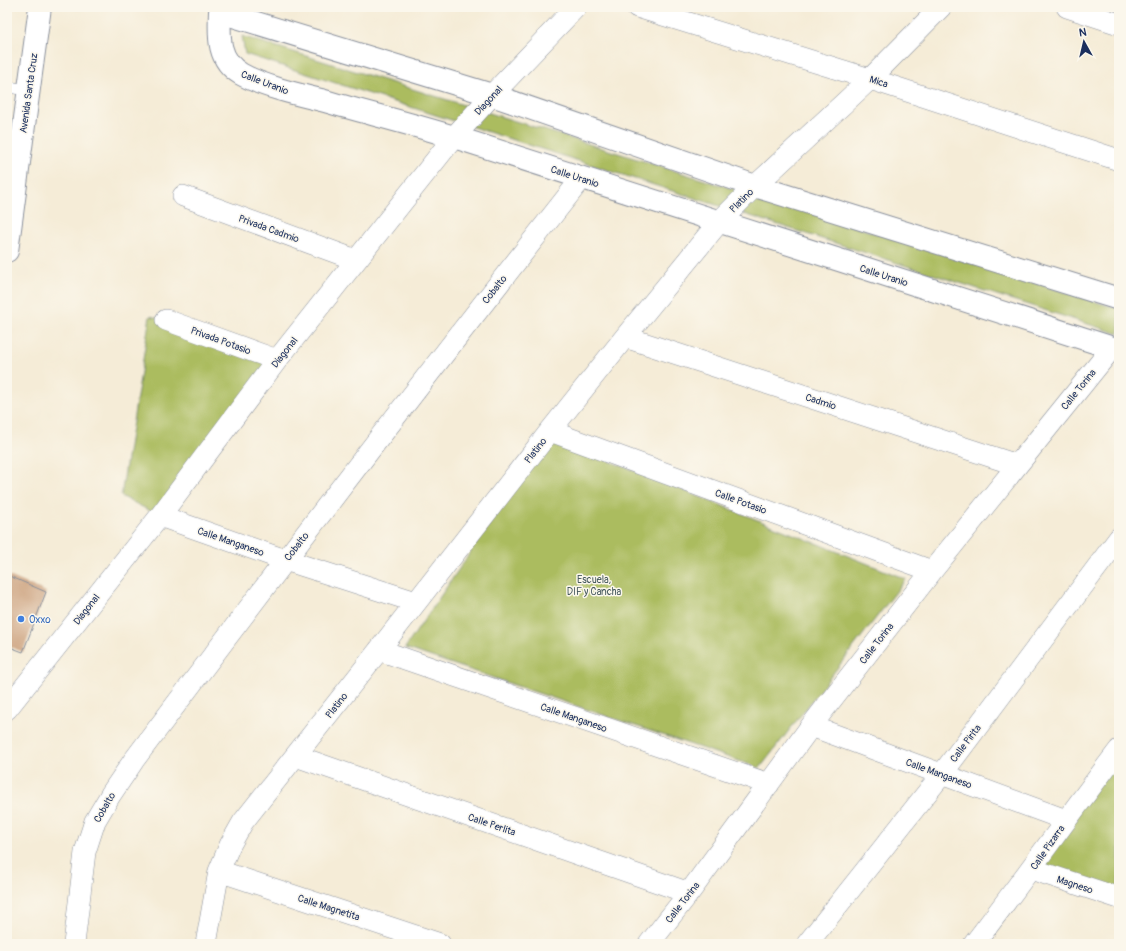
<svg xmlns="http://www.w3.org/2000/svg" width="1126" height="951" font-family="Pangolin,sans-serif">
	<style>
		.green { fill: #abbc5f; stroke: #63765e }
		.building { fill: #ca9e79 }
		.lines { fill: none; stroke-linecap: round; stroke-linejoin: round }
		.lane-casing { stroke: #888e9a; stroke-width: 12 }
		.street-casing { stroke: #888e9a; stroke-width: 22 }
		.secondary-casing { stroke: #888e9a; stroke-width: 24 }
		.lane { stroke: #fff; stroke-width: 11 }
		.street { stroke: #fff; stroke-width: 21 }
		.secondary { stroke: #fff; stroke-width: 22 }
		.shop-dot { fill: #3f7fe0; stroke: #fbf7ec; stroke-width: 1.5 }
		.labels { text-anchor: middle; stroke-width: 3; stroke-linejoin: round; paint-order: stroke }
		.street-label { font-size: 10px; fill: #1b2f5e; stroke: #fbf7ec }
		.park-label { font-size: 10px; fill: #46595e; stroke: #fbf7ec }
		.shop-label { font-size: 10px; fill: #366cbe; stroke: #fbf7ec; text-anchor: start }
	</style>
	<rect width="100%" height="100%" fill="#fbf7ec"/>
	<filter id="ink" filterUnits="userSpaceOnUse"><feTurbulence type="fractalNoise" baseFrequency=".025" numOctaves="2"/><feDisplacementMap in="SourceGraphic" scale="8" xChannelSelector="R" yChannelSelector="G"/><feConvolveMatrix kernelMatrix="1 2 1 2 8 2 1 2 1" color-interpolation-filters="sRGB"/></filter>
	<filter id="wash" filterUnits="userSpaceOnUse"><feTurbulence type="fractalNoise" baseFrequency=".012" numOctaves="4" result="noise"/><feDisplacementMap in="SourceGraphic" scale="16" xChannelSelector="R" yChannelSelector="G"/><feGaussianBlur stdDeviation="0.9" result="paint"/><feColorMatrix in="noise" values="0 0 0 0 0 0 0 0 0 0 0 0 0 0 0 0 0 1.4 0 .05"/><feComposite in="paint" operator="in"/></filter>
	<g filter="url(#wash)">
		<rect width="100%" height="100%" fill="#f5ecd7"/>
		<!-- green -->
		<path class="green" d="M 242,36 L 1119,309 L 1119,334 L 245,54 Z
			M 150,316 L 166,320 L 277,360 L 160,516 L 121,496 Z
			M 549,437 L 906,579 L 760,768 L 405,648 Z
			M 1119,750 L 1119,898 L 1031,869 Z"/>
		<g id="blocks">
			<!-- building -->
			<path class="building" d="M 7,7 L 11,7 L 8,37 L 7,37 Z
				M 7,575 L 46,592 L 23,652 L 7,646 Z"/>
		</g>
	</g>
	<g filter="url(#ink)">
		<use href="#blocks" fill-opacity="0" stroke="#888e9a" stroke-width="1"/>
		<g class="lines">
			<!-- lane casing -->
			<g class="lane-casing">
				<path id="lane" d="M 7,87 L 29,90"/>
			</g>
			<!-- street casing -->
			<g class="street-casing">
				<path id="street" d="M 637,7 L 870,79 L 1119,160
					M 1067,7 L 1119,24
					M 183,196 L 356,260
					M 166,320 L 277,360
					M 625,337 L 1017,465
					M 550,431 L 932,571
					M 160,516 L 285,560 L 416,602
					M 379,650 L 769,784
					M 7,709 L 160,516 L 277,360 L 454,137 L 492,95 L 576,7
					M 811,726 L 1066,820
					M 296,756 L 689,893
					M 1031,869 L 1119,898
					M 219,871 L 440,944
					M 74,944 L 85,852 L 95,821 L 111,794 L 134,760 C 281,565 430,370 582,178
					M 206,944 L 219,871 L 230,845 L 243,822 L 379,650 L 550,431 L 625,337 L 719,222 L 755,186 L 870,79 L 941,7
					M 649,944 L 689,893 L 811,726 L 932,571 L 1112,348
					M 807,944 L 942,774 L 1119,538
					M 974,944 C 1023,880 1070,814 1119,750"/>
			</g>
			<!-- secondary casing -->
			<g class="secondary-casing">
				<path id="secondary" d="M 7,251 L 40,7
					M 1119,299 L 755,186 L 492,95 L 220,12 C 219,36 217,60 241,74 C 262,86 296,94 321,100 C 370,114 421,126 470,142 C 686,211 903,280 1119,350"/>
			</g>
			<!-- lane -->
			<use href="#lane" class="lane"/>
			<!-- street -->
			<use href="#street" class="street"/>
			<!-- secondary -->
			<use href="#secondary" class="secondary"/>
		</g>
	</g>
	<!-- markers -->
	<circle class="shop-dot" cx="21" cy="619" r="4"/>
	<g class="labels">
		<!-- street labels -->
		<g class="street-label">
			<text transform="translate(879 81) rotate(18)" y="4">Mica</text>
			<text transform="translate(265 82) rotate(21)" y="4">Calle Uranio</text>
			<text transform="translate(28 93) rotate(-82)" y="4">Avenida Santa Cruz</text>
			<text transform="translate(488 100) rotate(-47)" y="4">Diagonal</text>
			<text transform="translate(575 176) rotate(18)" y="4">Calle Uranio</text>
			<text transform="translate(741 200) rotate(-45)" y="4">Platino</text>
			<text transform="translate(269 228) rotate(20)" y="4">Privada Cadmio</text>
			<text transform="translate(884 275) rotate(18)" y="4">Calle Uranio</text>
			<text transform="translate(494 289) rotate(-52)" y="4">Cobalto</text>
			<text transform="translate(221 340) rotate(20)" y="4">Privada Potasio</text>
			<text transform="translate(284 352) rotate(-52)" y="4">Diagonal</text>
			<text transform="translate(1078 389) rotate(-51)" y="4">Calle Torina</text>
			<text transform="translate(821 401) rotate(18)" y="4">Cadmio</text>
			<text transform="translate(535 450) rotate(-52)" y="4">Platino</text>
			<text transform="translate(741 501) rotate(20)" y="4">Calle Potasio</text>
			<text transform="translate(231 541) rotate(19)" y="4">Calle Manganeso</text>
			<text transform="translate(296 546) rotate(-52)" y="4">Cobalto</text>
			<text transform="translate(86 609) rotate(-52)" y="4">Diagonal</text>
			<text transform="translate(876 643) rotate(-52)" y="4">Calle Torina</text>
			<text transform="translate(336 705) rotate(-52)" y="4">Platino</text>
			<text transform="translate(574 717) rotate(19)" y="4">Calle Manganeso</text>
			<text transform="translate(965 743) rotate(-53)" y="4">Calle Pirita</text>
			<text transform="translate(939 773) rotate(20)" y="4">Calle Manganeso</text>
			<text transform="translate(104 807) rotate(-60)" y="4">Cobalto</text>
			<text transform="translate(492 824) rotate(19)" y="4">Calle Perlita</text>
			<text transform="translate(1047 847) rotate(-55)" y="4">Calle Pizarra</text>
			<text transform="translate(1075 884) rotate(18)" y="4">Magneso</text>
			<text transform="translate(682 902) rotate(-52)" y="4">Calle Torina</text>
			<text transform="translate(329 907) rotate(18)" y="4">Calle Magnetita</text>
		</g>
		<!-- park labels -->
		<g class="park-label">
			<text x="594" y="583">Escuela,<tspan x="594" dy="12">DIF y Cancha</tspan></text>
		</g>
		<!-- shop labels -->
		<g class="shop-label">
			<text x="29" y="623">Oxxo</text>
		</g>
	</g>
	<!-- margin -->
	<rect width="1126" height="951" fill="none" stroke="#fbf7ec" stroke-width="24"/>
	<!-- north arrow -->
	<g transform="translate(1084 42) rotate(352)" stroke="#fbf7ec" stroke-width="3" paint-order="stroke">
	<path d="M0-3L7 15L0 10L-7 15Z" fill="#1b2f5e"/>
	<text y="-6" font-size="11" font-weight="bold" text-anchor="middle" fill="#1b2f5e">N</text>
	</g>
</svg>
